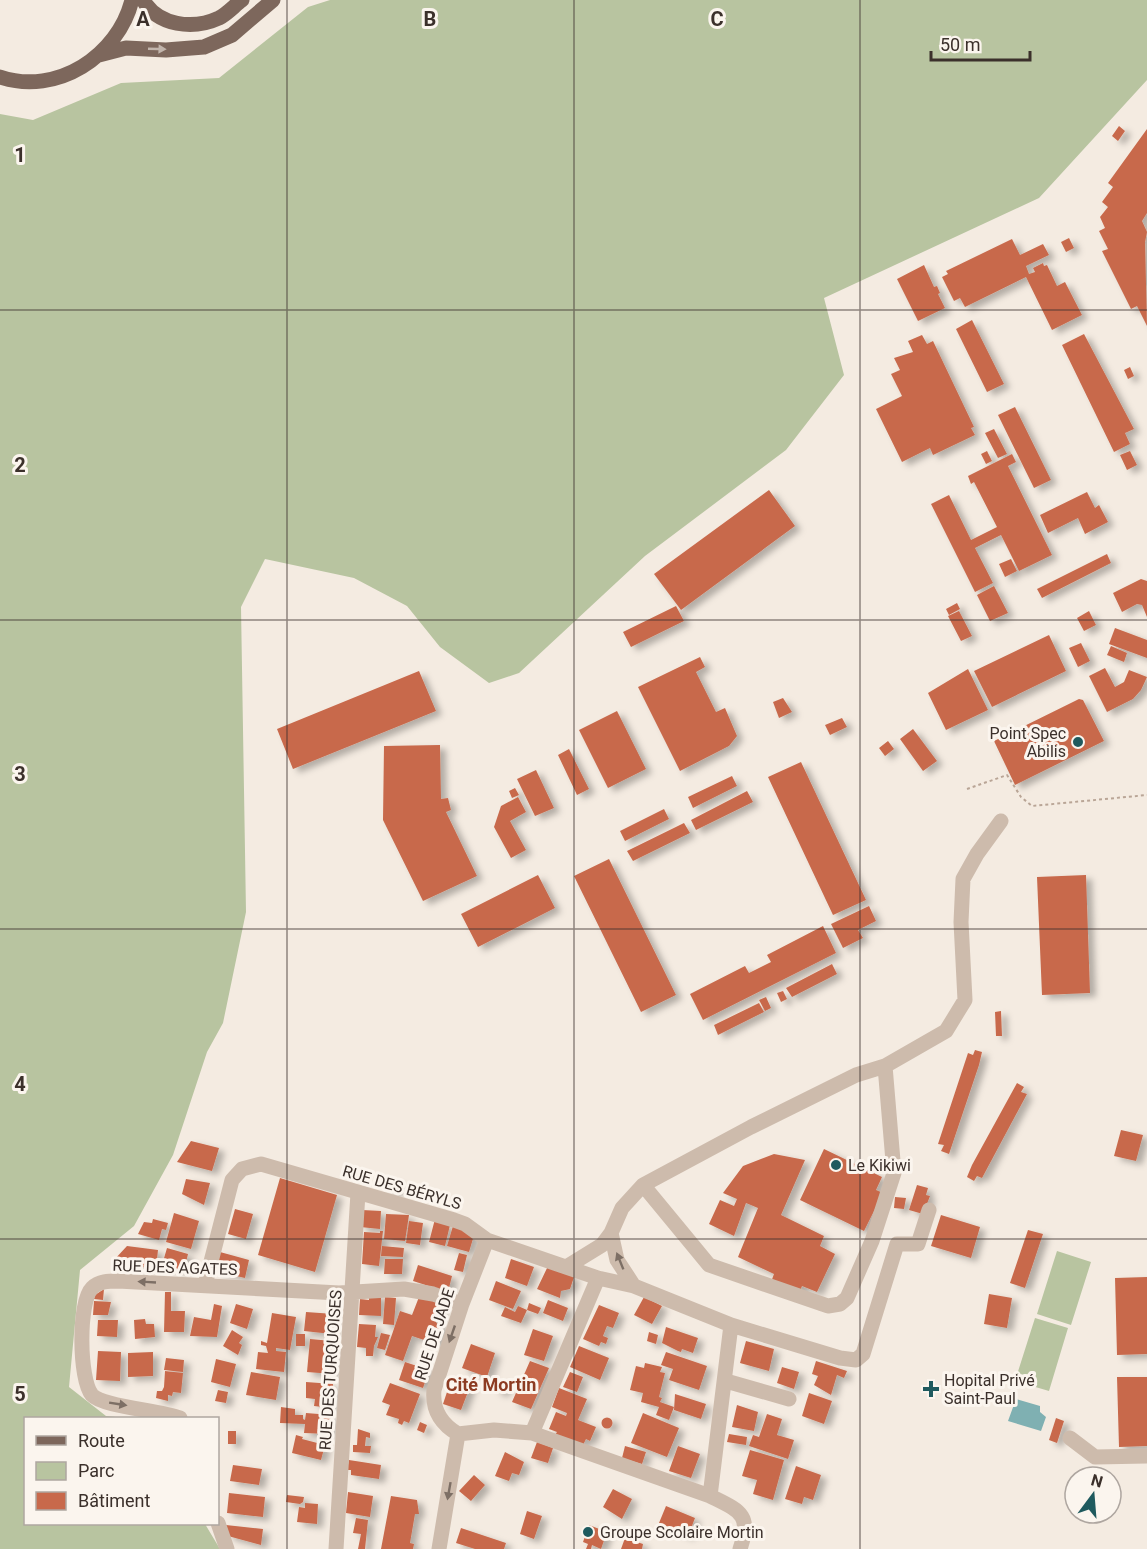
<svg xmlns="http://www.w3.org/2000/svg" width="1147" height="1549" font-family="Roboto,sans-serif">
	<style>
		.green { fill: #b8c4a0 }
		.water { fill: #7fb0b2 }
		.building { fill: #c8694b; filter: url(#shadow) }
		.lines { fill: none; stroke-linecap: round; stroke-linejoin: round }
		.path { stroke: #b9a596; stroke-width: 2; stroke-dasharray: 3 3; stroke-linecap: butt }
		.minor { stroke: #cdbbac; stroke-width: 15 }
		.major { stroke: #7d675c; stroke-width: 15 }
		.oneway { fill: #c2b5ac }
		.oneway2 { fill: #7d6f65 }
		.grid { fill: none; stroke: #3b302b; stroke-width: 1.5; stroke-opacity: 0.55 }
		.poi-dot { fill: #1f5a5e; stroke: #fbf5ee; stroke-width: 2 }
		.labels { text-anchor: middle; stroke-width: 6; stroke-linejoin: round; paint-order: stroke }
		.poi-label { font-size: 16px; fill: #3b302b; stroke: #fbf5ee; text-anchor: start }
		.street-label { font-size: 16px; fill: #3b302b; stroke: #fbf5ee }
		.neighbourhood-label { font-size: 18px; font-weight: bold; fill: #8c3b22; stroke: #fbf5ee }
		.grid-label { font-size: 20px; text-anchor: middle; font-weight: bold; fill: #3b302b; stroke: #fbf5ee; stroke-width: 6; stroke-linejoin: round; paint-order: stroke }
	</style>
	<defs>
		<filter id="shadow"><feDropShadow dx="6" dy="4" stdDeviation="3" flood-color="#0004"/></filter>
	</defs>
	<rect width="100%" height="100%" fill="#f4ebe1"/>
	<!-- green -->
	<path class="green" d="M 330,0 L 1147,0 L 1147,80 L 1039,198 L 824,298 L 844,375 L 786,450 L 645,556 L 519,673 L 489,683 L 440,647 L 407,606 L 354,578 L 265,559 L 241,607 L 246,912 L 223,1023 L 207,1052 L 173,1155 L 134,1226 L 80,1270 L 69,1387 L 106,1416 L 125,1418 L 26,1418 L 26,1524 L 205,1524 L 220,1549 L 0,1549 L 0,114 L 33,120 L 121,83 L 219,78 L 308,7 Z
		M 1057,1251 L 1091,1262 L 1071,1325 L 1037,1314 Z
		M 1035,1318 L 1068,1328 L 1049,1391 L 1015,1381 Z"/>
	<!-- water -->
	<path class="water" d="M 1016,1399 L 1040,1406 L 1040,1412 L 1046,1417 L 1041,1431 L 1008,1421 Z"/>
	<!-- building -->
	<path class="building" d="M 1119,126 L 1125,131 L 1118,141 L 1112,136 Z
		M 1147,129 L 1147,213 L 1142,221 L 1147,232 L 1145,242 L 1147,326 L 1137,306 L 1131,309 L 1102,251 L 1108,249 L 1099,231 L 1105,228 L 1100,217 L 1108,207 L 1102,202 L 1113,187 L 1108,183 Z
		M 1069,238 L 1074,248 L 1066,252 L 1061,242 Z
		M 1012,239 L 1020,255 L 1043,244 L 1049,255 L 1026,266 L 1029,274 L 1035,272 L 1033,268 L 1043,263 L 1044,266 L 1047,265 L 1057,286 L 1065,282 L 1082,315 L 1052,330 L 1026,277 L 965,307 L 960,298 L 954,301 L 942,277 L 948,274 L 946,271 Z
		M 924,265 L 934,287 L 937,286 L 940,293 L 938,294 L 945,308 L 918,321 L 897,279 Z
		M 972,320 L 1004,384 L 987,392 L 956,329 Z
		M 1084,334 L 1134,429 L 1125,433 L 1130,444 L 1114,452 L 1062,345 Z
		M 922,335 L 927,344 L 933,341 L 974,427 L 971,428 L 975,435 L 933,455 L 930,448 L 902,462 L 876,409 L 902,396 L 891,374 L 900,370 L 894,358 L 913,352 L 908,341 Z
		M 1130,367 L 1134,376 L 1128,379 L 1124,370 Z
		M 1015,407 L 1051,480 L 1034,488 L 998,415 Z
		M 994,429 L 1007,454 L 998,458 L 985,433 Z
		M 987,451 L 992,461 L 986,464 L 981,454 Z
		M 1130,451 L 1137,465 L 1127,470 L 1120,455 Z
		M 1012,454 L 1016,462 L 1008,466 L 1052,555 L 1019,571 L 1001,535 L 975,548 L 993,583 L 975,592 L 931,504 L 949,495 L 971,540 L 997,527 L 974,482 L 971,484 L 968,476 Z
		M 769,490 L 795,526 L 681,610 L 654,574 Z
		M 1087,492 L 1095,508 L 1099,505 L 1108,522 L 1085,534 L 1078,518 L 1048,533 L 1040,515 Z
		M 1107,554 L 1111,563 L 1042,598 L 1037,589 Z
		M 1011,559 L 1017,571 L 1005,577 L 999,564 Z
		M 1141,579 L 1147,581 L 1147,617 L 1142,605 L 1137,604 L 1122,612 L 1113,593 Z
		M 994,586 L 1008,613 L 990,621 L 977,595 Z
		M 957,603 L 960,609 L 949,615 L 946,609 Z
		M 676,606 L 684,621 L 631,647 L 623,632 Z
		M 959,611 L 972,636 L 961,641 L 948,616 Z
		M 1089,611 L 1096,625 L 1084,631 L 1077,618 Z
		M 1115,628 L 1147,640 L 1147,658 L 1109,644 Z
		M 1049,635 L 1066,671 L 992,707 L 974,671 Z
		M 1081,643 L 1090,661 L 1078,667 L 1069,648 Z
		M 1111,646 L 1127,653 L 1124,662 L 1107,655 Z
		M 700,657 L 705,667 L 696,672 L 716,712 L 725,708 L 737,736 L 729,746 L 680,771 L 638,687 Z
		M 1105,668 L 1115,687 L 1124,682 L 1129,670 L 1147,677 L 1141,690 L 1133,699 L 1107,712 L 1089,676 Z
		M 968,669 L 988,710 L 946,730 L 928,693 Z
		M 419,671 L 436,711 L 293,769 L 277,729 Z
		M 783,698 L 792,712 L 779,718 L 773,702 Z
		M 1079,699 L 1083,700 L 1104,741 L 1015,785 L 994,741 Z
		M 617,711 L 646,769 L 608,788 L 579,730 Z
		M 842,718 L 847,727 L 830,735 L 825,725 Z
		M 913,729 L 937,761 L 923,771 L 900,739 Z
		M 888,741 L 894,749 L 885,756 L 879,748 Z
		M 440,745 L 441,799 L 448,798 L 451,810 L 446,812 L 477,876 L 423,901 L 383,820 L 384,746 Z
		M 569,749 L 589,789 L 577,795 L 558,755 Z
		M 801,762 L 866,900 L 833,915 L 768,777 Z
		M 536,770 L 554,808 L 535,816 L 517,779 Z
		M 732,776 L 737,786 L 693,808 L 688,797 Z
		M 515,788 L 519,795 L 512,798 L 509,791 Z
		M 747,791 L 753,802 L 696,830 L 691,820 Z
		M 518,797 L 526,812 L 510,821 L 526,850 L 511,858 L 494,827 L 501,806 Z
		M 664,809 L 669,819 L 625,841 L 620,831 Z
		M 684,823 L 690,833 L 633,861 L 627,851 Z
		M 609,859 L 676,995 L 641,1012 L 574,876 Z
		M 538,875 L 555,908 L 478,947 L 461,914 Z
		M 1086,875 L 1090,993 L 1042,995 L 1037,877 Z
		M 869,906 L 876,921 L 858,930 L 863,938 L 843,948 L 831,924 Z
		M 823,926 L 836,953 L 703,1020 L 690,994 L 745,966 L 749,973 L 771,962 L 767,955 Z
		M 832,964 L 837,974 L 792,997 L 786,988 Z
		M 783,991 L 787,999 L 781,1002 L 777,993 Z
		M 766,997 L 771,1008 L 765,1011 L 759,1000 Z
		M 759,1003 L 764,1012 L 718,1035 L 714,1025 Z
		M 1001,1011 L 1002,1036 L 996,1036 L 995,1012 Z
		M 975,1050 L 982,1052 L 979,1065 L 949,1154 L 941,1151 L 944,1145 L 938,1144 L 968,1053 L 973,1055 Z
		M 1017,1083 L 1024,1087 L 1021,1092 L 1027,1094 L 982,1178 L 977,1176 L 974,1181 L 967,1177 L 972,1165 Z
		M 1121,1130 L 1143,1135 L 1136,1161 L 1114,1156 Z
		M 191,1141 L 219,1148 L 212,1171 L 177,1162 Z
		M 824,1149 L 882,1177 L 876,1190 L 883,1193 L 864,1231 L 800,1200 Z
		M 774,1154 L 805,1160 L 781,1215 L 824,1236 L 820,1246 L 835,1254 L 817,1292 L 802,1286 L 799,1293 L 771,1282 L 774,1274 L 738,1257 L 758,1208 L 746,1203 L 734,1236 L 709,1224 L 720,1200 L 734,1206 L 737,1199 L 723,1193 L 743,1166 Z
		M 280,1178 L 337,1195 L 315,1272 L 258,1255 Z
		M 186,1179 L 210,1183 L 204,1205 L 182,1194 Z
		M 389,1179 L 400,1183 L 397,1193 L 385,1189 Z
		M 917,1185 L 928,1188 L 926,1195 L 930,1196 L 923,1214 L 909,1210 Z
		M 895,1197 L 906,1198 L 904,1209 L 894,1208 Z
		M 235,1209 L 253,1214 L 246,1239 L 228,1234 Z
		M 362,1210 L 381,1211 L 380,1229 L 360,1227 Z
		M 174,1213 L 199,1221 L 191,1249 L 166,1242 Z
		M 386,1214 L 409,1215 L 405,1241 L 384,1239 Z
		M 941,1215 L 980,1227 L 971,1258 L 931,1246 Z
		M 153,1219 L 168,1223 L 166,1230 L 162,1229 L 159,1240 L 138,1234 L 144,1222 L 152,1223 Z
		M 435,1219 L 450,1225 L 445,1246 L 429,1242 Z
		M 409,1221 L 423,1223 L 420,1245 L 406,1243 Z
		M 453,1226 L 475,1232 L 469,1252 L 447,1246 Z
		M 1028,1230 L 1043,1234 L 1025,1288 L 1010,1283 Z
		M 380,1231 L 383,1231 L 379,1266 L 362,1264 L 364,1232 L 380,1233 Z
		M 127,1246 L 158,1250 L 156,1268 L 114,1265 L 114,1260 Z
		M 382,1246 L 404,1248 L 403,1257 L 381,1256 Z
		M 167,1248 L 188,1254 L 184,1271 L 162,1265 Z
		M 220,1252 L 249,1260 L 245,1278 L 215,1271 Z
		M 459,1253 L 467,1255 L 463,1272 L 454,1270 Z
		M 385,1259 L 403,1259 L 402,1274 L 384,1274 Z
		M 511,1259 L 534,1267 L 527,1286 L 505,1278 Z
		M 418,1265 L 452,1276 L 448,1292 L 413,1281 Z
		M 548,1266 L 574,1277 L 570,1289 L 561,1291 L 560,1298 L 537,1289 Z
		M 1147,1277 L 1147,1354 L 1117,1355 L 1115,1278 Z
		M 496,1281 L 521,1291 L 513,1309 L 489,1300 Z
		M 104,1289 L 103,1300 L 94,1299 L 95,1295 Z
		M 165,1292 L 171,1292 L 171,1311 L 185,1311 L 184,1332 L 164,1332 Z
		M 369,1294 L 381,1295 L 381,1316 L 359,1315 L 360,1299 L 369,1300 Z
		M 989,1294 L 1012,1298 L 1007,1328 L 984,1324 Z
		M 385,1297 L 396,1298 L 394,1325 L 383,1324 Z
		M 419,1297 L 443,1302 L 436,1323 L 443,1325 L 436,1344 L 412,1336 L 403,1361 L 385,1355 L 400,1311 L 412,1315 Z
		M 644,1297 L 662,1306 L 652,1324 L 634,1315 Z
		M 548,1300 L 568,1308 L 563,1321 L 543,1313 Z
		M 94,1301 L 111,1302 L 108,1315 L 93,1315 Z
		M 529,1303 L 541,1308 L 538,1314 L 527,1310 L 521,1323 L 501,1316 L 505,1307 L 515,1312 L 518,1306 L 527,1310 Z
		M 214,1304 L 222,1306 L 217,1337 L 190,1336 L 194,1317 L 211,1320 Z
		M 236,1304 L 253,1309 L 247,1329 L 230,1323 Z
		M 599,1305 L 619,1313 L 613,1328 L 607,1326 L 603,1336 L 608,1338 L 606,1344 L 601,1342 L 599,1346 L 583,1339 Z
		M 306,1312 L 334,1314 L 332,1334 L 304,1331 Z
		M 272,1313 L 296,1317 L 290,1350 L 276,1348 L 276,1351 L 286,1352 L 284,1372 L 256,1369 L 258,1352 L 268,1353 L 266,1346 L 261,1345 L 261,1341 L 267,1343 Z
		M 145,1319 L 146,1324 L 154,1324 L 155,1337 L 135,1339 L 134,1320 Z
		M 98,1320 L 118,1320 L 117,1337 L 97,1336 Z
		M 359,1324 L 376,1325 L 375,1337 L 378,1337 L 374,1346 L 373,1356 L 366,1356 L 366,1348 L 357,1347 Z
		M 666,1327 L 698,1338 L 693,1353 L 682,1349 L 681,1352 L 678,1351 L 662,1343 Z
		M 533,1329 L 553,1336 L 544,1361 L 524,1355 Z
		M 232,1330 L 243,1337 L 239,1343 L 242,1345 L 238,1355 L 223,1346 Z
		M 649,1332 L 658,1335 L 656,1344 L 647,1341 Z
		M 381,1333 L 390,1335 L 385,1350 L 377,1348 Z
		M 296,1334 L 305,1334 L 305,1346 L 296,1346 Z
		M 310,1339 L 332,1341 L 331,1355 L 335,1355 L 333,1374 L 307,1372 Z
		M 746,1341 L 774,1349 L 769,1371 L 740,1363 Z
		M 471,1344 L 495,1353 L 487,1377 L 462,1368 Z
		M 579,1346 L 609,1358 L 600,1380 L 570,1367 Z
		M 98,1351 L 121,1352 L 120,1381 L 96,1380 Z
		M 153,1352 L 153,1376 L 128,1377 L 128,1353 Z
		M 666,1352 L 707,1366 L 699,1390 L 669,1380 L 673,1369 L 661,1365 Z
		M 166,1358 L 184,1360 L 183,1372 L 164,1370 Z
		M 216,1359 L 236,1364 L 230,1387 L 211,1382 Z
		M 530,1361 L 549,1368 L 531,1409 L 512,1402 Z
		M 816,1361 L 847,1371 L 844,1378 L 837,1375 L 831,1395 L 814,1385 L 818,1376 L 812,1374 Z
		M 405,1362 L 429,1370 L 423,1388 L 399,1380 Z
		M 645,1363 L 662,1367 L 660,1372 L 665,1373 L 659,1397 L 662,1398 L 660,1402 L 674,1407 L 669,1420 L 656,1415 L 659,1407 L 641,1402 L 643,1393 L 630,1390 L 636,1366 L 644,1368 Z
		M 782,1367 L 799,1372 L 794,1389 L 777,1383 Z
		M 165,1371 L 183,1373 L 181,1393 L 173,1392 L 172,1396 L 168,1395 L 168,1401 L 156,1398 L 157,1391 L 162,1391 L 164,1387 Z
		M 251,1372 L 280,1377 L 276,1400 L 246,1395 Z
		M 570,1372 L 583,1377 L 577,1392 L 563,1387 Z
		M 452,1377 L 471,1384 L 461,1410 L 443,1404 Z
		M 1117,1377 L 1147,1377 L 1147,1446 L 1119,1447 Z
		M 501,1380 L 508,1382 L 503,1393 L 494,1390 L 497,1382 Z
		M 306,1382 L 333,1384 L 331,1408 L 314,1406 L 315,1399 L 306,1398 Z
		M 390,1383 L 420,1394 L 409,1423 L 404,1421 L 402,1425 L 398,1423 L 399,1419 L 386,1415 L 390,1405 L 382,1402 Z
		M 559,1388 L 587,1399 L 578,1420 L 596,1427 L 590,1441 L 586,1439 L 583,1445 L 555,1435 L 557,1432 L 549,1429 L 556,1412 L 566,1416 L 567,1413 L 552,1407 Z
		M 218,1390 L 228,1392 L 226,1403 L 215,1401 Z
		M 809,1393 L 832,1401 L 824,1424 L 802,1416 Z
		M 675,1394 L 706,1404 L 701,1419 L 674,1410 Z
		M 737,1405 L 758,1412 L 754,1431 L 732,1427 Z
		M 281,1407 L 295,1409 L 295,1415 L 303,1415 L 303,1419 L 305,1420 L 306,1413 L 331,1415 L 329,1434 L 304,1433 L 305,1424 L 280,1423 Z
		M 643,1413 L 679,1428 L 667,1457 L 631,1443 Z
		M 767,1414 L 782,1419 L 777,1435 L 794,1440 L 788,1459 L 749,1446 L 753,1435 L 759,1437 Z
		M601.5 1423a5.5 5.5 0 1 1 11 0a5.5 5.5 0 1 1-11 0Z
		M 1056,1418 L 1064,1421 L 1057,1443 L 1049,1440 Z
		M 420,1422 L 427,1425 L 424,1433 L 417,1430 Z
		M 358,1429 L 370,1433 L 370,1438 L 366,1437 L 365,1446 L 371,1446 L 370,1453 L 353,1452 L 353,1445 L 357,1445 Z
		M 228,1431 L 236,1431 L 236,1444 L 228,1444 Z
		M 729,1434 L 747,1437 L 746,1445 L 727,1442 Z
		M 296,1435 L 303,1437 L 302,1439 L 325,1445 L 321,1460 L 292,1453 Z
		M 537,1442 L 553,1448 L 548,1463 L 531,1458 Z
		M 625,1446 L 646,1452 L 642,1464 L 622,1458 Z
		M 678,1446 L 700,1454 L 691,1478 L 669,1471 Z
		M 750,1450 L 784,1460 L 773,1500 L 753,1494 L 757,1480 L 742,1476 Z
		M 505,1452 L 524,1462 L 519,1475 L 512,1473 L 509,1481 L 495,1476 Z
		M 349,1460 L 381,1465 L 379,1479 L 351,1475 L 351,1470 L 347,1470 Z
		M 233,1465 L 262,1469 L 259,1485 L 230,1481 Z
		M 796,1466 L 821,1475 L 813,1500 L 804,1497 L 802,1504 L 785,1499 Z
		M 474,1475 L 485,1485 L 471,1501 L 459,1491 Z
		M 613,1489 L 632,1499 L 622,1519 L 603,1507 Z
		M 348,1492 L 373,1496 L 370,1517 L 346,1513 Z
		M 229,1493 L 265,1497 L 263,1517 L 227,1513 Z
		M 287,1495 L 304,1497 L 303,1502 L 300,1504 L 286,1502 Z
		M 391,1496 L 417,1500 L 419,1514 L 415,1514 L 410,1543 L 414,1544 L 413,1549 L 381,1549 Z
		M 305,1503 L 318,1504 L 317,1524 L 297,1522 L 299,1507 L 305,1508 Z
		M 666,1506 L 695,1518 L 688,1536 L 659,1523 Z
		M 527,1511 L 542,1516 L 534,1539 L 520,1534 Z
		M 356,1518 L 368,1520 L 365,1549 L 358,1549 L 361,1534 L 353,1533 Z
		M 226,1525 L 263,1529 L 261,1545 L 228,1536 Z
		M 589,1525 L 607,1532 L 601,1549 L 592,1545 L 591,1549 L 586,1549 L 588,1544 L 583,1542 Z
		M 461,1528 L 506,1543 L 504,1549 L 475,1549 L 456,1543 Z
		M 625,1538 L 643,1544 L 642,1549 L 621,1549 Z"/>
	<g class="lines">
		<!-- path -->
		<path class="path" d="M 967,789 L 1007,775 L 1021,797 L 1032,806 L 1147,795"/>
		<!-- minor -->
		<path class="minor" d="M 643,1185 L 709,1265 L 828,1306 L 840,1304 L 847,1298 L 872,1241 L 894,1173 L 885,1066
			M 611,1233 L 617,1260 L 634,1286
			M 568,1266 L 602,1245 L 611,1233 L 622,1208 L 643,1185 L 751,1127 L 856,1075 L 885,1066 L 946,1031 L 965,1000 L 961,922 L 963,879 L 977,854 L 1001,821
			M 205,1285 L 232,1180 L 242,1169 L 261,1164 L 454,1220 L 465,1224 L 487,1240 L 598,1278 L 634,1286 L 731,1325 L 840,1358 L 856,1360 L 863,1354 L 897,1244 L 918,1244 L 929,1210
			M 726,1381 L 789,1399
			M 180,1418 C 160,1410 103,1407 92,1395 C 79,1380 78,1302 92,1288 C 99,1281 109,1281 118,1281 L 339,1293 L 404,1289 L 433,1294 L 462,1304
			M 532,1433 L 598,1278
			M 458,1434 L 494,1430 L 532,1433 L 710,1496 C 740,1511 752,1514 740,1549
			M 458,1434 C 441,1424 432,1410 434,1390 L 462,1304 L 487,1240
			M 1070,1438 L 1095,1457 L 1147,1456
			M 710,1496 L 731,1325
			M 218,1523 L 227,1549
			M 336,1549 L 358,1193
			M 439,1549 L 458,1434"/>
		<!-- major -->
		<path class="major" d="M 143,0 C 158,26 193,30 219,18 C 227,14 235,5 242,0
			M 99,55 L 126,48 L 166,50 L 204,47 L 232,35 L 273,0
			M 0,77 C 57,96 118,56 132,0"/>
	</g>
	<!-- one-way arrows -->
	<defs><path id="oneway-solid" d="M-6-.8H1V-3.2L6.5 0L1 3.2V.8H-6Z" transform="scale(1.5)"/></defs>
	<use class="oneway" href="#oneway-solid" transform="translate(157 49) rotate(2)"/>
	<g class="oneway2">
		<use href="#oneway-solid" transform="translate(620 1261) rotate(-112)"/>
		<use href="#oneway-solid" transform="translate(147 1282) rotate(-177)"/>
		<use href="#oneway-solid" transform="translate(452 1334) rotate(109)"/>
		<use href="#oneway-solid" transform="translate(118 1404) rotate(9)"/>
		<use href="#oneway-solid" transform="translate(449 1491) rotate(100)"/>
	</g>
	<!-- grid -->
	<path class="grid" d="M 287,0 L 287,1549M 574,0 L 574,1549M 860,0 L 860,1549M 0,310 L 1147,310M 0,620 L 1147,620M 0,929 L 1147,929M 0,1239 L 1147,1239"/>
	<!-- markers -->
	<g class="poi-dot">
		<circle cx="1078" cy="742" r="6"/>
		<circle cx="836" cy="1165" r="6"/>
		<path d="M928 1380h6v6h6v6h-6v6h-6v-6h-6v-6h6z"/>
		<circle cx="588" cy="1532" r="6"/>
	</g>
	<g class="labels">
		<!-- poi labels -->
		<g class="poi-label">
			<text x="1066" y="739" text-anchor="end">Point Spec<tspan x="1066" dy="18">Abilis</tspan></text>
			<text x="848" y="1171">Le Kikiwi</text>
			<text x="944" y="1386">Hopital Privé<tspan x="944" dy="18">Saint-Paul</tspan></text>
			<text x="600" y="1538">Groupe Scolaire Mortin</text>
		</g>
		<!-- street labels -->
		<g class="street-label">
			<text transform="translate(402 1187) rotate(16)" y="6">RUE DES BÉRYLS</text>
			<text transform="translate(175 1267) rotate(2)" y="6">RUE DES AGATES</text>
			<text transform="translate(434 1334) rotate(-72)" y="6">RUE DE JADE</text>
			<text transform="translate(330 1370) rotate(-86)" y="6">RUE DES TURQUOISES</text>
		</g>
		<!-- neighbourhood labels -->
		<g class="neighbourhood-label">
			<text x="491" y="1391">Cité Mortin</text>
		</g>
	</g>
	<g class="grid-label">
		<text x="143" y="26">A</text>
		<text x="430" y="26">B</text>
		<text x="717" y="26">C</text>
		<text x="20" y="162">1</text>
		<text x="20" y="472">2</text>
		<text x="20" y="781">3</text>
		<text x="20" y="1091">4</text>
		<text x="20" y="1401">5</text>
	</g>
	<!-- legend -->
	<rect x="24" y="1417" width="195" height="108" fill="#fbf5ee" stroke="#aea6a0" stroke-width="1.5"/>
	<rect x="36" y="1436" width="30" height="9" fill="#7d675c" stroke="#aea6a0" stroke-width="1.5"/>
	<text x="78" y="1447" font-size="18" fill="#3b302b">Route</text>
	<rect x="36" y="1462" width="30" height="18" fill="#b8c4a0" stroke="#aea6a0" stroke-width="1.5"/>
	<text x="78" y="1477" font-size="18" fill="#3b302b">Parc</text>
	<rect x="36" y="1492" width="30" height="18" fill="#c8694b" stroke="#aea6a0" stroke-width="1.5"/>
	<text x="78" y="1507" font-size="18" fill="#3b302b">Bâtiment</text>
	<!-- north arrow -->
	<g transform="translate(1093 1495) rotate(16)"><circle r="28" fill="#fbf5ee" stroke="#aea6a0" stroke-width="1.5"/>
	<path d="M0-4.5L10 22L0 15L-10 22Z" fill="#1f5a5e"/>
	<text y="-9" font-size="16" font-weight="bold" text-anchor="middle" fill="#3b302b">N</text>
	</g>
	<!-- scale -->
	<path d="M931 51v9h99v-9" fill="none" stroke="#3b302b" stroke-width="3"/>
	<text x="940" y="51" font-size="18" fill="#3b302b" stroke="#fbf5ee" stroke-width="4.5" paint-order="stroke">50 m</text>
</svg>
